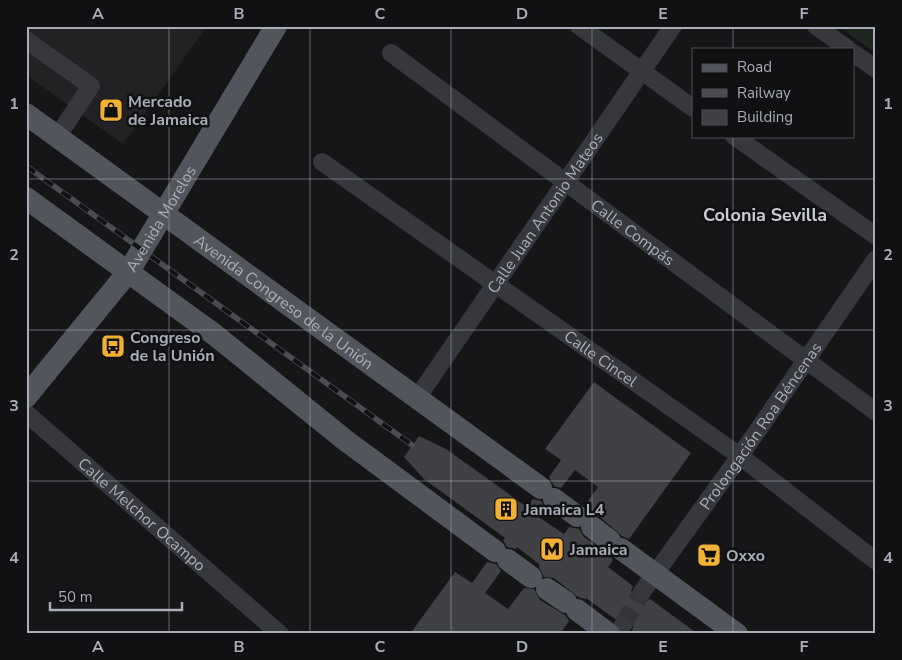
<svg xmlns="http://www.w3.org/2000/svg" width="902" height="660" font-family="'Nunito Sans',sans-serif">
	<style>
		.built { fill: #222225 }
		.green { fill: #1e261f }
		.building { fill: #404145 }
		.lines { fill: none; stroke-linecap: round; stroke-linejoin: round }
		.minor-tunnel { stroke: #333438; stroke-width: 18; stroke-dasharray: 18 9; stroke-linecap: butt }
		.minor { stroke: #37383d; stroke-width: 18 }
		.major { stroke: #53555c; stroke-width: 22 }
		.rail-casing { stroke: #4a4c52; stroke-width: 5.5 }
		.rail { stroke: #111113; stroke-width: 4; stroke-dasharray: 11; stroke-linecap: butt }
		.grid { fill: none; stroke: #a8adb8; stroke-width: 1; stroke-opacity: 0.55 }
		.labels { text-anchor: middle; stroke-width: 5; stroke-linejoin: round; paint-order: stroke }
		.poi-label { font-size: 16px; font-weight: bold; fill: #a8adb8; stroke: #111113; text-anchor: start }
		.street-label { font-size: 16px; fill: #a8adb8; stroke: #111113 }
		.neighbourhood-label { font-size: 18px; font-weight: bold; fill: #c9ccd4; stroke: #111113 }
		.neatline { fill: none; stroke: #a8adb8; stroke-width: 2 }
		.grid-label { font-size: 16px; text-anchor: middle; font-weight: bold; fill: #a8adb8 }
	</style>
	<rect width="100%" height="100%" fill="#161618"/>
	<!-- built -->
	<path class="built" d="M 26,26 L 207,26 L 123,144 L 26,75 Z"/>
	<!-- green -->
	<path class="green" d="M 838,26 L 876,26 L 876,53 Z"/>
	<!-- building -->
	<path class="building" d="M 594,382 L 691,453 L 629,539 L 622,536 L 600,517 L 590,514 L 585,505 L 598,487 L 575,470 L 561,488 L 554,486 L 549,477 L 561,460 L 545,449 Z
		M 419,436 L 446,449 L 527,507 L 533,499 L 541,501 L 546,509 L 540,518 L 564,534 L 569,527 L 579,529 L 584,537 L 609,554 L 613,560 L 608,567 L 633,586 L 631,591 L 635,600 L 641,603 L 650,599 L 698,634 L 635,634 L 632,631 L 634,624 L 629,616 L 622,614 L 615,619 L 586,598 L 585,599 L 578,597 L 554,578 L 544,577 L 539,567 L 540,565 L 517,547 L 516,549 L 507,547 L 503,540 L 505,538 L 424,479 L 404,457 Z
		M 487,562 L 496,564 L 501,571 L 485,593 L 508,609 L 524,588 L 534,589 L 540,600 L 565,615 L 569,621 L 560,634 L 410,634 L 455,572 L 472,583 Z"/>
	<g class="lines">
		<!-- minor-tunnel -->
		<path class="minor-tunnel" d="M 623,625 L 642,592"/>
		<!-- minor -->
		<g class="minor">
			<path d="M 579,26 L 693,108"/>
			<path d="M 816,26 L 848,49"/>
			<path d="M 26,40 L 91,86 L 57,137"/>
			<path id="s1" d="M 391,53 L 876,412"/>
			<path d="M 853,53 L 876,69"/>
			<path d="M 734,136 L 876,236"/>
			<path id="s2" d="M 322,162 L 740,456 L 876,561"/>
			<path id="s3" d="M 417,398 L 673,26"/>
			<path id="s4" d="M 26,413 L 280,634"/>
			<path id="s5" d="M 642,592 L 740,456 L 876,259"/>
			<path d="M 618,634 L 623,625"/>
		</g>
		<!-- major -->
		<g class="major">
			<path id="s6" d="M 26,114 L 541,488"/>
			<path d="M 26,198 L 215,335 L 345,440 L 495,551"/>
			<path id="s7" d="M 26,397 L 129,271 L 276,26"/>
			<path d="M 554,499 L 577,516"/>
			<path d="M 592,527 L 610,541"/>
			<path d="M 621,549 L 737,634"/>
			<path d="M 508,560 L 531,577"/>
			<path d="M 547,589 L 566,602"/>
			<path d="M 577,610 L 609,634"/>
		</g>
		<!-- rail casing -->
		<g class="rail-casing">
			<path id="rail" d="M 26,166 L 412,445"/>
		</g>
		<!-- rail -->
		<use href="#rail" class="rail"/>
	</g>
	<!-- grid -->
	<path class="grid" d="M 169,26 L 169,634M 310,26 L 310,634M 451,26 L 451,634M 592,26 L 592,634M 733,26 L 733,49M 733,136 L 733,634M 26,179 L 876,179M 26,330 L 876,330M 26,481 L 876,481"/>
	<!-- icons -->
	<defs>
		<g id="shop-square" transform="scale(1.25)"><rect x="-9" y="-9" width="18" height="18" rx="4" fill="#f2b134" stroke="#111113"/><path d="M-5-2.5h2.3a2.7 3.5 0 0 1 5.4 0H5L5.5 6h-11ZM-1.5-2.5h3a1.5 2.3 0 0 0-3 0Z" fill="#111"/></g>
		<g id="bus-square" transform="scale(1.25)"><rect x="-9" y="-9" width="18" height="18" rx="4" fill="#f2b134" stroke="#111113"/><path d="M-5-6H5V4H4V6H2V4H-2V6H-4V4H-5ZM-3.5-4V0h7V-4ZM-3.5 1.2v1.5H-2V1.2ZM2 1.2v1.5H3.5V1.2Z" fill="#111"/></g>
		<g id="building-square" transform="scale(1.25)"><rect x="-9" y="-9" width="18" height="18" rx="4" fill="#f2b134" stroke="#111113"/><path d="M-4-6H4V6H1V3H-1V6H-4ZM-2.5-4.3h1.7v1.8h-1.7ZM.8-4.3h1.7v1.8H.8ZM-2.5-1h1.7V.8h-1.7ZM.8-1h1.7V.8H.8Z" fill="#111"/></g>
		<g id="metro-square" transform="scale(1.25)"><rect x="-9" y="-9" width="18" height="18" rx="4" fill="#f2b134" stroke="#111113"/><path d="M-5.5 5V-5H-3L0 0L3-5H5.5V5H3V-.5L0 4L-3-.5V5Z" fill="#111"/></g>
		<g id="supermarket-square" transform="scale(1.25)"><rect x="-9" y="-9" width="18" height="18" rx="4" fill="#f2b134" stroke="#111113"/><path d="M-6-5.5h2.5l.6 2H6L4.5 2H-2.5L-4.4-4H-6ZM-1.5 3.2a1.3 1.3 0 1 0 .1 0ZM3 3.2a1.3 1.3 0 1 0 .1 0Z" fill="#111"/></g>
	</defs>
	<g fill-rule="evenodd">
		<use href="#shop-square" x="111" y="110"/>
		<use href="#bus-square" x="113" y="346"/>
		<use href="#building-square" x="506" y="509"/>
		<use href="#metro-square" x="552" y="549"/>
		<use href="#supermarket-square" x="709" y="555"/>
	</g>
	<g class="labels">
		<!-- poi labels -->
		<g class="poi-label">
			<text x="128" y="107">Mercado<tspan x="128" dy="18">de Jamaica</tspan></text>
			<text x="130" y="343">Congreso<tspan x="130" dy="18">de la Unión</tspan></text>
			<text x="524" y="515">Jamaica L4</text>
			<text x="570" y="555">Jamaica</text>
			<text x="726" y="561">Oxxo</text>
		</g>
		<!-- street labels -->
		<g class="street-label">
			<text dy="6" stroke="none"><textPath href="#s3" startOffset="225">Calle Juan Antonio Mateos</textPath></text>
			<text dy="6" stroke="none"><textPath href="#s7" startOffset="224">Avenida Morelos</textPath></text>
			<text dy="6" stroke="none"><textPath href="#s1" startOffset="301">Calle Compás</textPath></text>
			<text dy="6" stroke="none"><textPath href="#s6" startOffset="319">Avenida Congreso de la Unión</textPath></text>
			<text dy="6" stroke="none"><textPath href="#s2" startOffset="341">Calle Cincel</textPath></text>
			<text dy="6" stroke="none"><textPath href="#s5" startOffset="204">Prolongación Roa Béncenas</textPath></text>
			<text dy="6" stroke="none"><textPath href="#s4" startOffset="154">Calle Melchor Ocampo</textPath></text>
		</g>
		<!-- neighbourhood labels -->
		<g class="neighbourhood-label">
			<text x="765" y="221">Colonia Sevilla</text>
		</g>
	</g>
	<!-- border -->
	<rect width="902" height="660" fill="none" stroke="#111113" stroke-width="55"/>
	<!-- legend -->
	<rect x="692" y="48" width="162" height="90" fill="#111113" stroke="#4d4f55"/>
	<rect x="702" y="64" width="25" height="8" fill="#53555c" stroke="#4d4f55"/>
	<text x="737" y="72" font-size="15" fill="#a8adb8">Road</text>
	<rect x="702" y="89" width="25" height="8" fill="#4a4c52" stroke="#4d4f55"/>
	<text x="737" y="98" font-size="15" fill="#a8adb8">Railway</text>
	<rect x="702" y="110" width="25" height="15" fill="#404145" stroke="#4d4f55"/>
	<text x="737" y="122" font-size="15" fill="#a8adb8">Building</text>
	<!-- scale -->
	<path d="M50 602v8h132v-8" fill="none" stroke="#a8adb8" stroke-width="2.5"/>
	<text x="58" y="602" font-size="15" fill="#a8adb8" stroke="#111113" stroke-width="4" paint-order="stroke">50 m</text>
	<rect x="28" y="28" width="846" height="604" class="neatline"/>
	<g class="grid-label">
		<text x="98" y="19">A</text>
		<text x="239" y="19">B</text>
		<text x="380" y="19">C</text>
		<text x="522" y="19">D</text>
		<text x="663" y="19">E</text>
		<text x="804" y="19">F</text>
		<text x="14" y="109">1</text>
		<text x="888" y="109">1</text>
		<text x="14" y="260">2</text>
		<text x="888" y="260">2</text>
		<text x="14" y="411">3</text>
		<text x="888" y="411">3</text>
		<text x="14" y="563">4</text>
		<text x="888" y="563">4</text>
		<text x="98" y="652">A</text>
		<text x="239" y="652">B</text>
		<text x="380" y="652">C</text>
		<text x="522" y="652">D</text>
		<text x="663" y="652">E</text>
		<text x="804" y="652">F</text>
	</g>
</svg>
